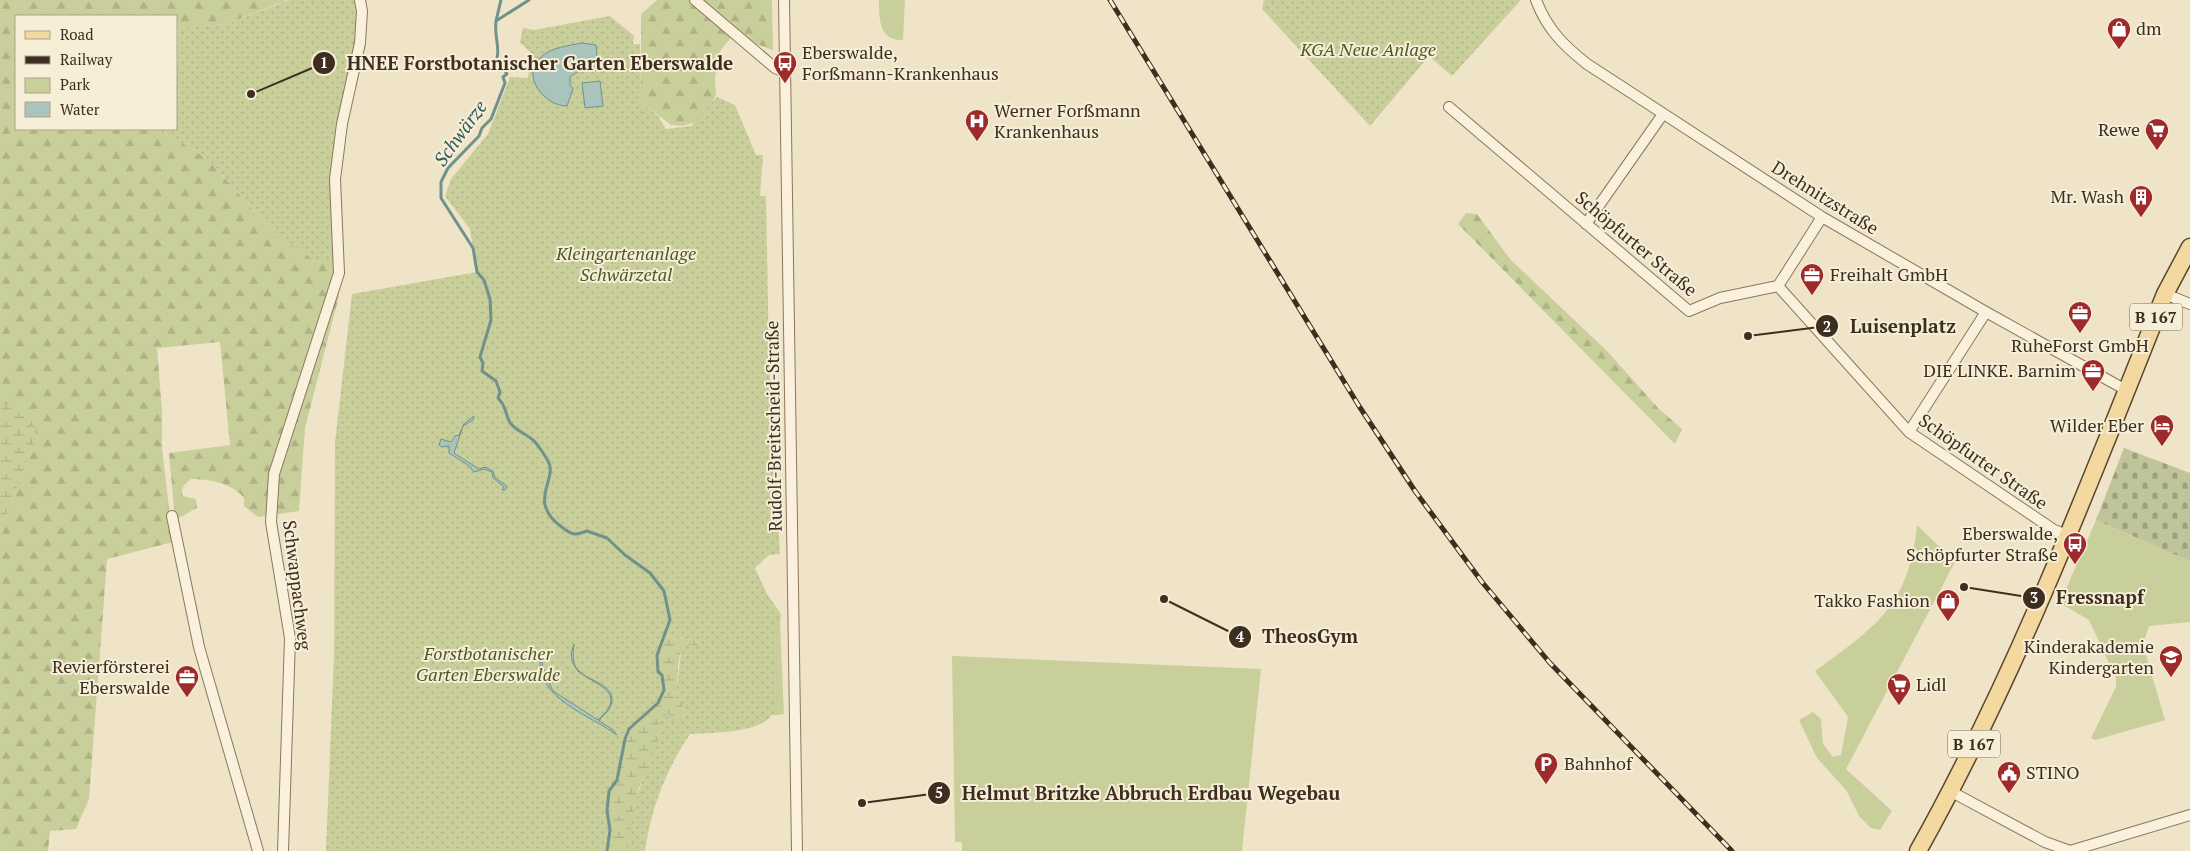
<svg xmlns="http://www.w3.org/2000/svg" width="2190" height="851" font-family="'PT Serif',serif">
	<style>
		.green { fill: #c9cf9b }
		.forest { fill: url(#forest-firs) }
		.wetland { fill: url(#wetland-marsh) }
		.cemetery { fill: url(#cemetery-stones) }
		.garden { fill: url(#garden-dots) }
		.water { fill: #a9c4bc; stroke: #6f938a }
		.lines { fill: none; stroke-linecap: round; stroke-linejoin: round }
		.stream { stroke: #6f938a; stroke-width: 3 }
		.minor-casing { stroke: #8d765c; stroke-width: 12 }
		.primary-casing { stroke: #5b4430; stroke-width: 19 }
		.minor { stroke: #faf1dc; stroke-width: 10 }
		.primary { stroke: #f3d9a0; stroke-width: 16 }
		.rail-casing { stroke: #3d2e20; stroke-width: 5 }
		.rail { stroke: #f7eed8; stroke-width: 3; stroke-dasharray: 9; stroke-linecap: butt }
		.labels { text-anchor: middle; stroke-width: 4; stroke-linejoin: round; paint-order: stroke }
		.shield { fill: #f7eed8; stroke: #756857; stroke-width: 1 }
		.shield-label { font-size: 16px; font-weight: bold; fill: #3d2e20 }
		.poi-label { font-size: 18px; fill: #3d2e20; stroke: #f7eed8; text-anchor: end }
		.park-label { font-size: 18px; font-style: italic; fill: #4d5a26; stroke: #f7eed8 }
		.street-label { font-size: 18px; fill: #3d2e20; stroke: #f7eed8 }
		.water-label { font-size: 19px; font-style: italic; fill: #2f5d5a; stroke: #f7eed8 }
		.leader { fill: none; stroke: #3d2e20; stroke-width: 2 }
		.callout-dot { fill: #3d2e20; stroke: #f7eed8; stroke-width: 2 }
		.mark-label { font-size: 15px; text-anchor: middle; font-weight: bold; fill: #fff }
		.callout-label { font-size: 19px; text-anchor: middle; font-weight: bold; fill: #3d2e20; stroke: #f7eed8; stroke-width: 4; stroke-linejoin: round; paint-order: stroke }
	</style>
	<defs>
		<pattern id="forest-firs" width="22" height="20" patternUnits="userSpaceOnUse" patternTransform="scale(1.25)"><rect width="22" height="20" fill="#c9cf9b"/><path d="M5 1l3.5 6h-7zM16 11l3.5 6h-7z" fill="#aeb285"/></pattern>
		<pattern id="wetland-marsh" width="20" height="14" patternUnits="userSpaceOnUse" patternTransform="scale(1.25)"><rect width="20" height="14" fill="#c9cf9b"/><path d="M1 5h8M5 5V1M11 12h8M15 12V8" fill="none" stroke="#aeb285"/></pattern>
		<pattern id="cemetery-stones" width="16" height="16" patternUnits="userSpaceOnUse" patternTransform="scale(1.25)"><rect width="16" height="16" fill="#bfc49a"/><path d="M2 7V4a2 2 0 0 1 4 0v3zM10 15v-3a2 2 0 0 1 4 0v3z" fill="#9ca07d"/></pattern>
		<pattern id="garden-dots" width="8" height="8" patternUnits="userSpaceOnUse" patternTransform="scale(1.25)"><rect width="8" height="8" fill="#c9cf9b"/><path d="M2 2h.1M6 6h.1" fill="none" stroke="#aeb285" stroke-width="1.8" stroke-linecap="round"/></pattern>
	</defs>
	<rect width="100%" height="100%" fill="#f0e4c8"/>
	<!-- green -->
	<path class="green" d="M 879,0 L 905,0 L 903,40 C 879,41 879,19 879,0 Z
		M 2096,520 L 2190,561 L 2190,622 L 2149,626 L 2143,645 L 2165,720 L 2095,740 L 2091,738 L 2116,687 L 2116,678 L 2089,620 L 2060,603 Z
		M 1917,525 L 1955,562 L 1846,769 L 1892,811 L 1880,830 L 1871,828 L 1859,816 L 1846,790 L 1817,758 L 1799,720 L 1813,712 L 1821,719 L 1823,744 L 1833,757 L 1841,755 L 1848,717 L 1815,671 C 1876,627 1909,605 1917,525 Z
		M 777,622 L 780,622 L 784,714 L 777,715 Z
		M 952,656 L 1261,669 L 1242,851 L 962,851 L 962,842 L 955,842 Z"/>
	<!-- forest -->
	<path class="forest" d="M 0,0 L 287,0 L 227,24 L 178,28 L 176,32 L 176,16 L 16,16 L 16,129 L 153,129 L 179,141 L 208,159 L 280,240 L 299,248 L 314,261 L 335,263 L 334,276 L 339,296 L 305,428 L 299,511 L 258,517 L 244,506 L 244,498 C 232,483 209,479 191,479 C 184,485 180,488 183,496 L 196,499 L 197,508 L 175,520 L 169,453 L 230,445 L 220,342 L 157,348 L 162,410 L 162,448 L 173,542 L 107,559 L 89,799 L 76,829 L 50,831 L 48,851 L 0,851 L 0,531 L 37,437 L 7,404 L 0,408 Z
		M 657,0 L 692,0 L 733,35 L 720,51 L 715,78 L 716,95 L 703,120 L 683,126 L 671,125 L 638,100 L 641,89 L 641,14 Z
		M 699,0 L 772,0 L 773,50 L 753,43 Z
		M 1466,213 L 1477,214 L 1510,259 L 1608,352 L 1658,408 L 1682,429 L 1675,444 L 1458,224 Z"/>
	<!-- wetland -->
	<path class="wetland" d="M 7,404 L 30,412 L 37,437 L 0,531 L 0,408 Z
		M 664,636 L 699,641 L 698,646 L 681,650 C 677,666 678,682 676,698 L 682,700 L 684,720 L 674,719 L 658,726 L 664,728 L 639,787 L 628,851 L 607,851 L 610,830 L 607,811 L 609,791 L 617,780 L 627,733 L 655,707 L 663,692 L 656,659 Z"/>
	<!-- cemetery -->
	<path class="cemetery" d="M 2124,448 L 2190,473 L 2190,561 L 2096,520 Z"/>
	<!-- garden -->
	<path class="garden" d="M 289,0 L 357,0 L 360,12 L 356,52 L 339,122 L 335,263 L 314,261 L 299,248 L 280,240 L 208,159 L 179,141 L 153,129 L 176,129 L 178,28 L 227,24 Z
		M 1264,0 L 1521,0 L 1452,76 L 1429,56 L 1370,126 L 1262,9 Z
		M 610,16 L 634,36 L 633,44 L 640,44 L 641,89 L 638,100 L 658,116 L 666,129 L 691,126 L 717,97 L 735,105 L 756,155 L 763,155 L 760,196 L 766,196 L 769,361 L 780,554 L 769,555 L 755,568 L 767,594 L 781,614 L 780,622 L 777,623 L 777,715 L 772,715 C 759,733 711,733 690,734 C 666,770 651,808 645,851 L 628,851 C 631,808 644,767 664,728 L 658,726 L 667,713 L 674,719 L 684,719 L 682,700 L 676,698 L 681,650 L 685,644 L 698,646 L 699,641 L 664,636 L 657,655 L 658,672 L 662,675 L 664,690 L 660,700 L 627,733 L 617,780 L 609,790 L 607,811 L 610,830 L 607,851 L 326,851 L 334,655 L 335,442 L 352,294 L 477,272 L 470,229 L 445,196 L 451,179 L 488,134 L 510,77 L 528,78 L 531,53 L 520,42 L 523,28 L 534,30 Z"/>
	<!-- water -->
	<path class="water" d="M 582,43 L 596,45 L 598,68 L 577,72 L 570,77 L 570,85 L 573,89 L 567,106 C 544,106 520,75 541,57 C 552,47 568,46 582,43 Z
		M 600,81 L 603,106 L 585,108 L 582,83 Z
		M 474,416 L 473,420 L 463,426 L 454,453 L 479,469 L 485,467 L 493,471 L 495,478 L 507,486 L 505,490 L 502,490 L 504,487 L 493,478 L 492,472 L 484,469 L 474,472 L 468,465 L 449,453 L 449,446 L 442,447 L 439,445 L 441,439 L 451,442 L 455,436 L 459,435 L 464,424 Z
		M 574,644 C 573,652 572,664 578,671 C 586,680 623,686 609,709 C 607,713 602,716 599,721 L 612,729 L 617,735 C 590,715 536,699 540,657 L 546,676 L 553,691 L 598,720 C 601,716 606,713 608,709 C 626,680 557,682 574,644 Z"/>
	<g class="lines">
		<!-- stream -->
		<path class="stream" d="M 529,0 L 496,21 C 494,37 500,46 497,58 L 507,74 L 503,77 L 505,83 L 491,119 L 482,128 L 479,136 L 448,168 L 441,182 L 441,198 L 473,248 L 477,272 L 484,280 L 490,299 L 491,320 L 480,357 L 483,363 L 482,371 L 496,381 L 500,392 L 498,398 C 500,401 503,403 504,407 C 507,413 507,419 511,424 C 517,431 526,434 533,440 C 536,442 546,457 548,461 C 559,480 525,501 563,528 C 573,536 576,535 587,531 L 607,538 L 625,555 L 650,573 L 664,591 L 670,620 L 657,655 L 658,672 L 662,675 L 664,690 L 658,703 L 629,729 L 625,739 L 617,780 L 609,791 L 607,811 L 610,830 L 607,851
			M 496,21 L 501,0"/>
		<!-- minor casing -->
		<g class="minor-casing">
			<path id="minor" d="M 695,0 L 775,68 L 785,72
				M 784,0 L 797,851
				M 1536,0 C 1547,29 1563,45 1587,64 L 1822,217 L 1986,312 L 2126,390
				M 1449,107 L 1689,311 L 1720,298 L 1778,286 L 1909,432 L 2054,530 L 2067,535
				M 1586,224 L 1663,114
				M 1778,286 L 1822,217
				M 2165,294 L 2190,304
				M 1909,432 L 1986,312
				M 172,516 L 199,647 L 258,851
				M 1950,791 L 2045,842 L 2070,851 L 2190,815
				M 283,851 L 290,638 L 271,522 L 274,474 L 339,273 L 335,179 L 342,124 L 360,43 L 362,11 L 360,0"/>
		</g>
		<!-- primary casing -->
		<g class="primary-casing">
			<path id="primary" d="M 1918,851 C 2017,674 2090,482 2165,294 L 2190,247"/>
		</g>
		<!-- minor -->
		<use href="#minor" class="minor"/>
		<!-- primary -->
		<use href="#primary" class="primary"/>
		<!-- rail casing -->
		<g class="rail-casing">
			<path id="rail" d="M 1110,0 L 1359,406 L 1415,491 L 1482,582 L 1550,663 L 1732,851"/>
		</g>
		<!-- rail -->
		<use href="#rail" class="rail"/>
	</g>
	<!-- icons -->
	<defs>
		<g id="shop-pin" transform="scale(1.25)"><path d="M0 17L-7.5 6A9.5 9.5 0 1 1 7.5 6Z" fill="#9e2a2b" stroke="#f7eed8"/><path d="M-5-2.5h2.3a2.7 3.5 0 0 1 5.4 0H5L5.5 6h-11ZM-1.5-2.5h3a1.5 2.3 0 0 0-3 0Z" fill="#fff"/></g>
		<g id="bus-pin" transform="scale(1.25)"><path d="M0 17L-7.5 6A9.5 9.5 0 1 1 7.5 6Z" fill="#9e2a2b" stroke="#f7eed8"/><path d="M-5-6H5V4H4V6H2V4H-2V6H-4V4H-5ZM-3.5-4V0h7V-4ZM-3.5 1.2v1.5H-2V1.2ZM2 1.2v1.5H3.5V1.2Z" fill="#fff"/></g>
		<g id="hospital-pin" transform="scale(1.25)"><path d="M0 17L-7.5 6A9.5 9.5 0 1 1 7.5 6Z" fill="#9e2a2b" stroke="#f7eed8"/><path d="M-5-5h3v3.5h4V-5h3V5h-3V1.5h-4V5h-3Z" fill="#fff"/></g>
		<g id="supermarket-pin" transform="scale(1.25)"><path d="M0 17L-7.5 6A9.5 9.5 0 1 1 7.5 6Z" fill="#9e2a2b" stroke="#f7eed8"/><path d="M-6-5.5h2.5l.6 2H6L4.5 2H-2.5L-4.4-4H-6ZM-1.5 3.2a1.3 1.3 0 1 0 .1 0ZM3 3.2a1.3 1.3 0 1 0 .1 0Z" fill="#fff"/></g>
		<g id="building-pin" transform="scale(1.25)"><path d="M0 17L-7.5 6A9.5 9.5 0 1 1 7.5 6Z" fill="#9e2a2b" stroke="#f7eed8"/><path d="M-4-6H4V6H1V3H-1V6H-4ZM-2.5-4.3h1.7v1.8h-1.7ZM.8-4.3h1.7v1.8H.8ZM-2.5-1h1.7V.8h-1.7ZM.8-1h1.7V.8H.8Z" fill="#fff"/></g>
		<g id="office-pin" transform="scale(1.25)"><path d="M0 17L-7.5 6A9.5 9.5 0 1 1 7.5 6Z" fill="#9e2a2b" stroke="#f7eed8"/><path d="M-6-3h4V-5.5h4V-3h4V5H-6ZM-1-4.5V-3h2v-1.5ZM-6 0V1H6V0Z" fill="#fff"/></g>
		<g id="hotel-pin" transform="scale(1.25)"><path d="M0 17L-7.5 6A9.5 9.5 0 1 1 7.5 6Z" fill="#9e2a2b" stroke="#f7eed8"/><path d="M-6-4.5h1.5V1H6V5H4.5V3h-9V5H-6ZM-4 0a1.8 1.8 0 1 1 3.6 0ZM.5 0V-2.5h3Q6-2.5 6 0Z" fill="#fff"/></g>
		<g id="school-pin" transform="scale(1.25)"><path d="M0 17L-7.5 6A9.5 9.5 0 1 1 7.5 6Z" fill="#9e2a2b" stroke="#f7eed8"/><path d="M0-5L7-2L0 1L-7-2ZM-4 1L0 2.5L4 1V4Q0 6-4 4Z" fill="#fff"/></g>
		<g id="parking-pin" transform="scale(1.25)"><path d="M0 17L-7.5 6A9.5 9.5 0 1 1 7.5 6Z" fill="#9e2a2b" stroke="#f7eed8"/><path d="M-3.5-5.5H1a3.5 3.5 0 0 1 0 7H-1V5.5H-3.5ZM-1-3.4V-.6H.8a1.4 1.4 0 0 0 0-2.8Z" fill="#fff"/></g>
		<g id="civic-pin" transform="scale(1.25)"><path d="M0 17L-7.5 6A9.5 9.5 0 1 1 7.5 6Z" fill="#9e2a2b" stroke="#f7eed8"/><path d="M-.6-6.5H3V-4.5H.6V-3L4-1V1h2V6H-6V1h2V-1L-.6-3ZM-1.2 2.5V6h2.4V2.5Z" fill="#fff"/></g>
	</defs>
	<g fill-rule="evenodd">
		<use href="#shop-pin" x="2119" y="29"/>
		<use href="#bus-pin" x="785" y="63"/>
		<use href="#hospital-pin" x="977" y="121"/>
		<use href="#supermarket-pin" x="2157" y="130"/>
		<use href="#building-pin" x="2141" y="197"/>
		<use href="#office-pin" x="1812" y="275"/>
		<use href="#office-pin" x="2080" y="313"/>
		<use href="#office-pin" x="2093" y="371"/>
		<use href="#hotel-pin" x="2162" y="426"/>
		<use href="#bus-pin" x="2075" y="544"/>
		<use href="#shop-pin" x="1948" y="601"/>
		<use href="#school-pin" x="2171" y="657"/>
		<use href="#office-pin" x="187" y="677"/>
		<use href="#supermarket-pin" x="1899" y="685"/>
		<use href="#parking-pin" x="1546" y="764"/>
		<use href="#civic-pin" x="2009" y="773"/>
	</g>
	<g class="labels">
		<!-- shield labels -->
		<g class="shield">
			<rect x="2130" y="303.5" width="52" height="27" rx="4"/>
			<rect x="1948" y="730.5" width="52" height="27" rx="4"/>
		</g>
		<g class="shield-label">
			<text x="2156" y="323">B 167</text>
			<text x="1974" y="750">B 167</text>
		</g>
		<!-- poi labels -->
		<g class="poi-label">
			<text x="2136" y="35" text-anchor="start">dm</text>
			<text x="802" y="59" text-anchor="start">Eberswalde,<tspan x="802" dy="21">Forßmann-Krankenhaus</tspan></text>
			<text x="994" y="117" text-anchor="start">Werner Forßmann<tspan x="994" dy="21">Krankenhaus</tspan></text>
			<text x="2140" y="136">Rewe</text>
			<text x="2124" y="203">Mr. Wash</text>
			<text x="1830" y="281" text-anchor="start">Freihalt GmbH</text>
			<text x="2080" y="352" text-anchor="middle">RuheForst GmbH</text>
			<text x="2076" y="377">DIE LINKE. Barnim</text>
			<text x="2144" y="432">Wilder Eber</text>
			<text x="2058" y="540">Eberswalde,<tspan x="2058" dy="21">Schöpfurter Straße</tspan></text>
			<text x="1930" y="607">Takko Fashion</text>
			<text x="2154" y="653">Kinderakademie<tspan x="2154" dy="21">Kindergarten</tspan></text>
			<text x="170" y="673">Revierförsterei<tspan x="170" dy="21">Eberswalde</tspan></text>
			<text x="1916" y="691" text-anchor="start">Lidl</text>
			<text x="1564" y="770" text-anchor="start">Bahnhof</text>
			<text x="2026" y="779" text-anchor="start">STINO</text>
		</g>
		<!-- park labels -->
		<g class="park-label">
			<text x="1368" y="56">KGA Neue Anlage</text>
			<text x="626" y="260">Kleingartenanlage<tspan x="626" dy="21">Schwärzetal</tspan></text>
			<text x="488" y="660">Forstbotanischer<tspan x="488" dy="21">Garten Eberswalde</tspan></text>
		</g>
		<!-- street labels -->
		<g class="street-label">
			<text transform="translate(1825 198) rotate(32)" y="6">Drehnitzstraße</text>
			<text transform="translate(1636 244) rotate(40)" y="6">Schöpfurter Straße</text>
			<text transform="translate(774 426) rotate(-91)" y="6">Rudolf-Breitscheid-Straße</text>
			<text transform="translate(1983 462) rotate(35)" y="6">Schöpfurter Straße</text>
			<text transform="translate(297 585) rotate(83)" y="6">Schwappachweg</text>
		</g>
		<!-- water labels -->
		<g class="water-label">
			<text transform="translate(460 133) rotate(-54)" y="7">Schwärze</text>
		</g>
	</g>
	<!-- callouts -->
	<path class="leader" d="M251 94L324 63M1748 336L1827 326M1964 587L2034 598M1164 599L1240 637M862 803L939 793"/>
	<g class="callout-dot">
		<circle cx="251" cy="94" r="5"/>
		<circle cx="1748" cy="336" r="5"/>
		<circle cx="1964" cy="587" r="5"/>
		<circle cx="1164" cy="599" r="5"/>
		<circle cx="862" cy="803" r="5"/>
		<circle cx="324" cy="63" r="12"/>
		<circle cx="1827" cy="326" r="12"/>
		<circle cx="2034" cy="598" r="12"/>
		<circle cx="1240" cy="637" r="12"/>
		<circle cx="939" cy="793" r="12"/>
	</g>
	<g class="mark-label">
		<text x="324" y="68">1</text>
		<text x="1827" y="332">2</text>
		<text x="2034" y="603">3</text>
		<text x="1240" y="642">4</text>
		<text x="939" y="798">5</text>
	</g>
	<g class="callout-label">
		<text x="540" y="70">HNEE Forstbotanischer Garten Eberswalde</text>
		<text x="1903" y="333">Luisenplatz</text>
		<text x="2100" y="604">Fressnapf</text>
		<text x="1310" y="643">TheosGym</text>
		<text x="1151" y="800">Helmut Britzke Abbruch Erdbau Wegebau</text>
	</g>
	<!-- legend -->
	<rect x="15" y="15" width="162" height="115" fill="#f7eed8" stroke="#ada18e"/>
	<rect x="25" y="31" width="25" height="8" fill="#f3d9a0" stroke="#ada18e"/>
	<text x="60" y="40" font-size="15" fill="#3d2e20">Road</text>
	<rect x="25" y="56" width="25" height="8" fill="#3d2e20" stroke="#ada18e"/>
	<text x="60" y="65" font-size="15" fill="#3d2e20">Railway</text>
	<rect x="25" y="78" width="25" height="15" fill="#c9cf9b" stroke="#ada18e"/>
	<text x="60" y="90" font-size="15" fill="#3d2e20">Park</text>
	<rect x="25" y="102" width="25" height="15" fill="#a9c4bc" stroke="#ada18e"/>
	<text x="60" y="115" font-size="15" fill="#3d2e20">Water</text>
</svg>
